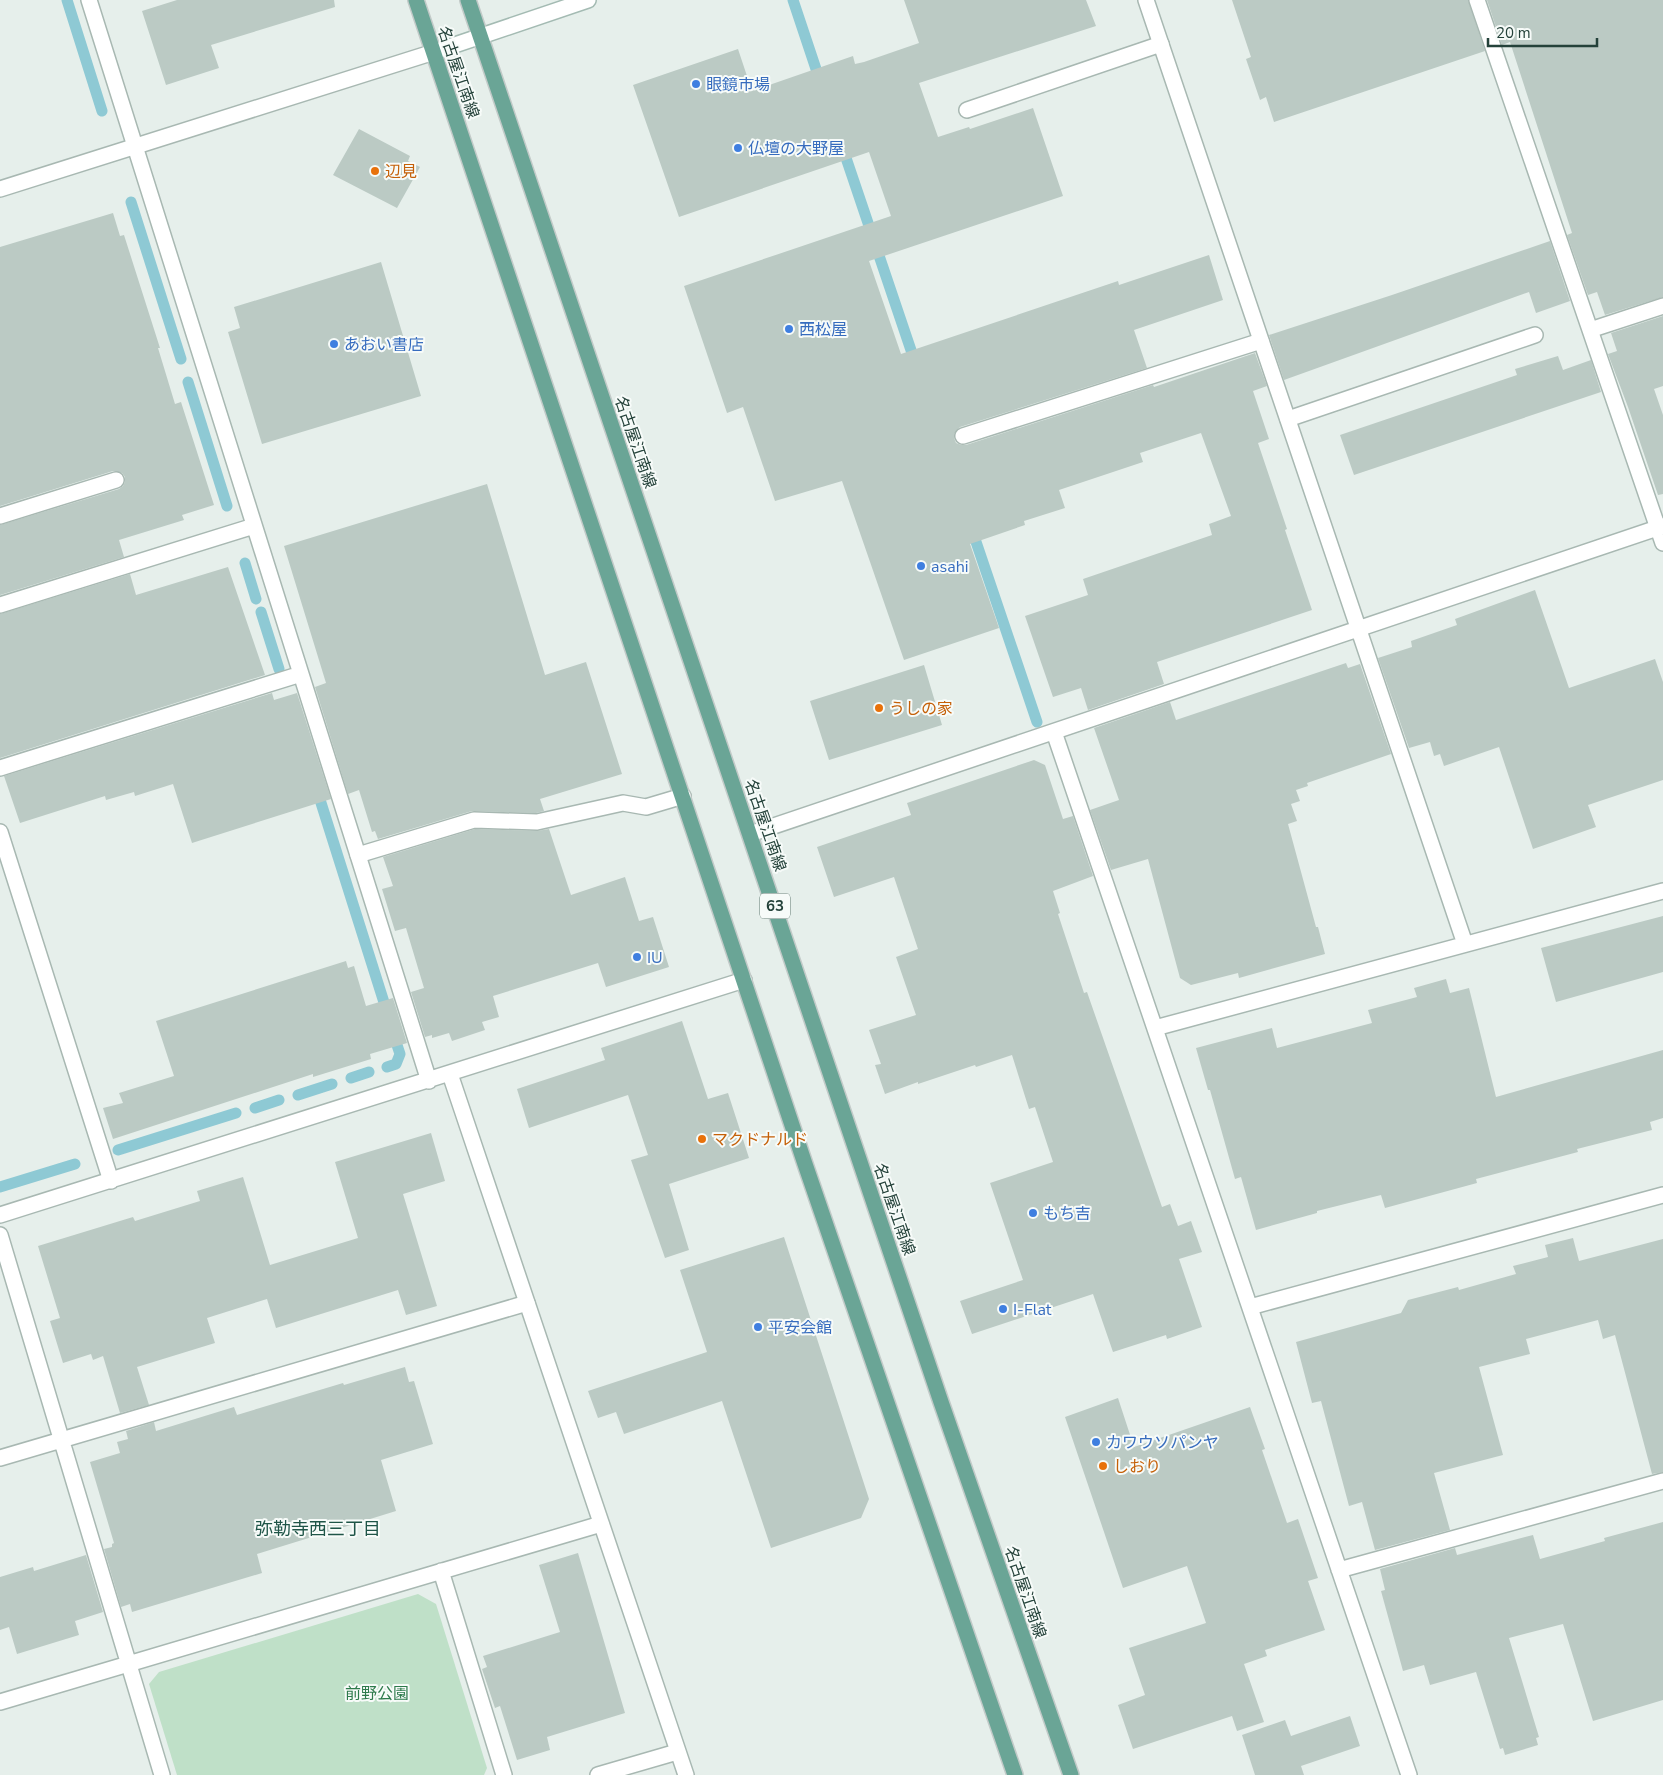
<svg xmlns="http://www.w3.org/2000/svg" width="1663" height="1775" font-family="'Nunito Sans','Noto Sans JP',sans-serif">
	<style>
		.green { fill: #bfe0c8 }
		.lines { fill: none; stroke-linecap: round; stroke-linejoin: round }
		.stream { stroke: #8ec9d4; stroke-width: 11 }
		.building { fill: #bbcac4 }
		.service-casing { stroke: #a8b8b2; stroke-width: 18 }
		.minor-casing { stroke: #a8b8b2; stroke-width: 18 }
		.tertiary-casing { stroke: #a8b8b2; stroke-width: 18 }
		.secondary-casing { stroke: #a4bbb3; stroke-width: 18 }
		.primary-casing { stroke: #c2cac8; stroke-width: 18 }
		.service { stroke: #fff; stroke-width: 15 }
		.minor { stroke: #fff; stroke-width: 15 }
		.tertiary { stroke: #fff; stroke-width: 15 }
		.secondary { stroke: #fff; stroke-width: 15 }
		.primary { stroke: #6aa596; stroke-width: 15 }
		.shop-dot { fill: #3f7fe0; stroke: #f7fbf9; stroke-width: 2 }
		.food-dot { fill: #e8710a; stroke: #f7fbf9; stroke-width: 2 }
		.labels { text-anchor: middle; stroke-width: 4; stroke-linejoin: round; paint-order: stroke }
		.shield { fill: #f7fbf9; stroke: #637a73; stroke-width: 1 }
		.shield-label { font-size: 15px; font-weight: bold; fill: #24423a }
		.street-label { font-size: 16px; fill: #24423a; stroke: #f7fbf9 }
		.shop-label { font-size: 16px; fill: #366cbe; stroke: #f7fbf9; text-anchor: start }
		.food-label { font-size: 16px; fill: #c56008; stroke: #f7fbf9; text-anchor: start }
		.park-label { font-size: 16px; fill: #2d7a4b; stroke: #f7fbf9 }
		.neighbourhood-label { font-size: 18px; fill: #1f5548; stroke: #f7fbf9 }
	</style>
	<rect width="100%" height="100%" fill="#e6efeb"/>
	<!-- green -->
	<path class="green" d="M 418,1594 L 436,1604 L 487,1768 L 484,1775 L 177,1775 L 149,1684 L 159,1672 Z"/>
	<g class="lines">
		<!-- stream -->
		<path class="stream" d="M 67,0 L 102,111
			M 793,0 L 821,84
			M 842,146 L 916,365
			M 131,202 L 181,359
			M 188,382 L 227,506
			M 971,527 L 1037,722
			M 245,563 L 256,599
			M 261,612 L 279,669
			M 316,787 L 388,1015
			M 387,1067 L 396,1064 L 400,1054 L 393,1033
			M 351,1078 L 369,1072
			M 298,1095 L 332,1084
			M 255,1108 L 279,1100
			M 118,1150 L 236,1113
			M 0,1187 L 75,1164"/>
	</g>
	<!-- building -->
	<path class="building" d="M 177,0 L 334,0 L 335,7 L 211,45 L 219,68 L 166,85 L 142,11 Z
		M 904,0 L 1086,0 L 1096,26 L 919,83 L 938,137 L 969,127 L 970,129 L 1033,108 L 1063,196 L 869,261 L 901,354 L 1118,281 L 1119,285 L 1209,255 L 1223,300 L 1134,330 L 1147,368 L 960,427 L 954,434 L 954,438 L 956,443 L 961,445 L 966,445 L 1153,385 L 1154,387 L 1255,353 L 1267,386 L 1253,391 L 1269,439 L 1258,443 L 1287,529 L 1285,530 L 1312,610 L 1157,662 L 1164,684 L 1088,710 L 1081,688 L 1053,697 L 1025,616 L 1088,595 L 1083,579 L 1212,535 L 1209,524 L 1231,516 L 1201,433 L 1140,453 L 1143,462 L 1059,490 L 1065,508 L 1024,521 L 1025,525 L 970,544 L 999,628 L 904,660 L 842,481 L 775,501 L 743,407 L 727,413 L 684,286 L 891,216 L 869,152 L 679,217 L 633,85 L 738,49 L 752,91 L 853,56 L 855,64 L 864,62 L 919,43 Z
		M 1232,0 L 1468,0 L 1485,51 L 1274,122 L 1266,97 L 1260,100 L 1246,59 L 1251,57 Z
		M 1487,0 L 1663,0 L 1663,297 L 1605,315 L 1597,292 L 1588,295 L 1567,235 L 1572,233 L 1510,42 L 1502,45 Z
		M 359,129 L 410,156 L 408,161 L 420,167 L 397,208 L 333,175 Z
		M 113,213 L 120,236 L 124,235 L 160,348 L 158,348 L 175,404 L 181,402 L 214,505 L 182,515 L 184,520 L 119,540 L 124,557 L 0,595 L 0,525 L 119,489 L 123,486 L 125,482 L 125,477 L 122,473 L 113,471 L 0,506 L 0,247 Z
		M 1550,241 L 1570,301 L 1536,313 L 1529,292 L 1284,380 L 1269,335 L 1392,295 Z
		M 381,262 L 421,396 L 262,444 L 228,332 L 240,328 L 234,307 Z
		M 1663,316 L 1663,386 L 1654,389 L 1663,415 L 1663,494 L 1658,495 L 1628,407 L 1608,354 L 1617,351 L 1611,333 Z
		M 1558,356 L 1563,370 L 1591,360 L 1601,392 L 1354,475 L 1340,435 L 1517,375 L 1515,369 Z
		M 487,484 L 545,675 L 586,662 L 622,774 L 540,799 L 544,811 L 536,813 L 472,811 L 378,839 L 375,831 L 372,832 L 359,790 L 348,794 L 315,687 L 326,683 L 284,546 Z
		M 228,567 L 265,675 L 0,758 L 0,614 L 130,574 L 136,595 Z
		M 1535,590 L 1569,688 L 1655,659 L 1663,682 L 1663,780 L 1588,805 L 1596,827 L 1533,849 L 1499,747 L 1444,766 L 1440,754 L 1434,756 L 1430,742 L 1409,748 L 1378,658 L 1412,647 L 1411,641 L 1457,625 L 1455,619 Z
		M 1346,663 L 1348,668 L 1360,664 L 1391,754 L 1307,783 L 1308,786 L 1296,790 L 1300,801 L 1291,804 L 1297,821 L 1288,824 L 1316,927 L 1318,927 L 1325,954 L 1239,978 L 1238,973 L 1191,985 L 1180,978 L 1148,859 L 1111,870 L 1090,810 L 1119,800 L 1094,728 L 1170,702 L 1176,720 Z
		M 924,665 L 942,725 L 829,760 L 810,701 Z
		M 272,693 L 274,700 L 297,693 L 331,799 L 192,843 L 173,784 L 135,796 L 134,792 L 106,800 L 105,796 L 20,823 L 4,776 Z
		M 1034,760 L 1045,765 L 1063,819 L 1073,816 L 1093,876 L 1053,891 L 1060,913 L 1058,914 L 1084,993 L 1087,992 L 1162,1207 L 1170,1204 L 1178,1226 L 1191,1221 L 1202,1252 L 1179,1259 L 1202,1327 L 1167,1339 L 1166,1335 L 1113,1352 L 1093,1294 L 972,1334 L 960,1301 L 1023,1280 L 990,1183 L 1053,1162 L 1035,1107 L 1029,1109 L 1012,1055 L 976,1067 L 975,1065 L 918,1084 L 918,1082 L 885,1094 L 875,1065 L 881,1064 L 869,1030 L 916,1015 L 896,957 L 918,949 L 894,877 L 834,897 L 817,847 L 911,815 L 907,803 Z
		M 475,829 L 537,831 L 549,829 L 571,895 L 625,877 L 639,921 L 653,917 L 669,967 L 606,987 L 598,963 L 493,996 L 499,1017 L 482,1022 L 485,1030 L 452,1041 L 449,1033 L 432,1038 L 432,1035 L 425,1037 L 411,992 L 424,988 L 406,928 L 395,931 L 382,889 L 393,886 L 383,857 Z
		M 1663,916 L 1663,972 L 1556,1002 L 1541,948 Z
		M 346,961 L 348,968 L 354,966 L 366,1006 L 393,998 L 407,1043 L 370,1054 L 371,1059 L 313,1077 L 313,1074 L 113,1139 L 103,1108 L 123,1103 L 119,1093 L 174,1076 L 156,1021 Z
		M 1446,979 L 1450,993 L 1469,988 L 1496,1097 L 1663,1050 L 1663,1118 L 1650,1122 L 1652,1130 L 1577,1149 L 1578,1152 L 1476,1179 L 1477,1183 L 1385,1208 L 1381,1195 L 1317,1211 L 1317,1213 L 1256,1230 L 1241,1177 L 1235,1179 L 1210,1090 L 1208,1090 L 1196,1048 L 1272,1028 L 1277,1048 L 1372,1023 L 1368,1010 L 1417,997 L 1414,988 Z
		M 682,1021 L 708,1099 L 728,1093 L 749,1158 L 669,1184 L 689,1250 L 665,1258 L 631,1160 L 648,1155 L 628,1095 L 529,1128 L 517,1089 L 605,1060 L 601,1048 Z
		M 431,1133 L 445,1181 L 403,1194 L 437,1306 L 406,1315 L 398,1290 L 276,1328 L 267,1299 L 207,1318 L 215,1343 L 137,1367 L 149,1405 L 120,1413 L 103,1356 L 93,1360 L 91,1354 L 63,1363 L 50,1321 L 60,1318 L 38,1246 L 133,1217 L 135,1221 L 200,1201 L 197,1191 L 243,1177 L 270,1265 L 358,1238 L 335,1162 Z
		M 784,1237 L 869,1499 L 861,1518 L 771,1548 L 722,1401 L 624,1434 L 616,1412 L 598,1418 L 588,1391 L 707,1352 L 680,1270 Z
		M 1573,1238 L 1579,1261 L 1663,1239 L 1663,1472 L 1652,1474 L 1615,1335 L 1603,1339 L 1598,1320 L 1526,1339 L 1530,1354 L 1479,1367 L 1503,1455 L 1434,1473 L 1450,1530 L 1375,1550 L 1362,1502 L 1349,1506 L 1321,1401 L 1312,1403 L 1296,1342 L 1401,1313 L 1408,1300 L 1458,1287 L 1459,1290 L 1516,1274 L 1513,1266 L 1548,1257 L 1545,1245 Z
		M 405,1367 L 409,1382 L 414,1381 L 433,1444 L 381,1460 L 396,1511 L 257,1554 L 262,1573 L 132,1612 L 130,1604 L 121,1607 L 104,1549 L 112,1547 L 112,1544 L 114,1543 L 90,1462 L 120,1453 L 117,1442 L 128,1439 L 126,1431 L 154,1422 L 156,1431 L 234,1407 L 237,1415 L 343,1383 L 344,1385 Z
		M 1118,1398 L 1134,1447 L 1250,1407 L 1265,1449 L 1262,1450 L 1287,1523 L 1298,1519 L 1318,1578 L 1308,1581 L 1325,1630 L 1265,1650 L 1267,1656 L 1244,1664 L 1264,1722 L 1237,1731 L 1232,1716 L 1133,1749 L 1118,1705 L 1145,1695 L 1129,1648 L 1206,1623 L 1187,1566 L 1123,1588 L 1065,1417 Z
		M 1663,1522 L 1663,1700 L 1593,1721 L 1563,1624 L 1509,1638 L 1539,1737 L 1536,1738 L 1538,1745 L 1505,1755 L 1503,1748 L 1500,1749 L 1476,1672 L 1430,1685 L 1424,1665 L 1403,1671 L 1381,1591 L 1385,1590 L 1380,1569 L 1455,1548 L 1457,1555 L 1533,1535 L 1540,1559 L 1605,1541 L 1604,1538 Z
		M 578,1553 L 625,1713 L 547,1737 L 550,1750 L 517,1760 L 500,1706 L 495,1708 L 482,1669 L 487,1667 L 483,1656 L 560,1632 L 539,1565 Z
		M 86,1555 L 103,1612 L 75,1621 L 79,1635 L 17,1654 L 9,1627 L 0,1630 L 0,1577 L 33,1567 L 34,1571 Z
		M 1350,1716 L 1360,1746 L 1301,1766 L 1304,1775 L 1255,1775 L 1242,1735 L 1285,1720 L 1291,1736 Z"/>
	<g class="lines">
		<!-- service casing -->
		<g class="service-casing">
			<path id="service" d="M 967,110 L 1161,44
				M 1288,419 L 1535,335
				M 963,436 L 1261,341
				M 0,516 L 116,480
				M 358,855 L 474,820 L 537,822 L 623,803 L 646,807 L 683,796"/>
		</g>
		<!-- minor casing -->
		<g class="minor-casing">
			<path id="minor" d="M 89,0 L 429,1081
				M 1146,0 L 1465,944
				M 1477,0 L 1663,543
				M 1590,330 L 1663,306
				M 0,605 L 254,526
				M 1054,732 L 1409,1775
				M 0,768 L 301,674
				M 0,832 L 111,1181
				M 750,834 L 1663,526
				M 1155,1028 L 1663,891
				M 0,1215 L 744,980
				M 0,1235 L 162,1775
				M 1250,1307 L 1663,1195
				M 0,1458 L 527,1303
				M 1339,1570 L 1663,1481
				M 441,1571 L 504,1775
				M 0,1702 L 601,1524
				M 598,1775 L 677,1752"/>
		</g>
		<!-- tertiary casing -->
		<g class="tertiary-casing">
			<path id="tertiary" d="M 0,189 L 434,52
				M 450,1074 L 686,1775"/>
		</g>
		<!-- secondary casing -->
		<g class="secondary-casing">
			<path id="secondary" d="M 434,52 L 588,0"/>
		</g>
		<!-- primary casing -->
		<g class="primary-casing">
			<path id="primary" d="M 416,0 L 805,1164 L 1015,1775
				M 468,0 L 941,1402 L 1071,1775"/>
		</g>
		<!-- service -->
		<use href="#service" class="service"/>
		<!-- minor -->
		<use href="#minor" class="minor"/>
		<!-- tertiary -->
		<use href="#tertiary" class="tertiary"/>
		<!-- secondary -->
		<use href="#secondary" class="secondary"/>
		<!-- primary -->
		<use href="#primary" class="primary"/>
	</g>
	<!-- markers -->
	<g class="shop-dot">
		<circle cx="696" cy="84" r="5"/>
		<circle cx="738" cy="148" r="5"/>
		<circle cx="789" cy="329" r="5"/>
		<circle cx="334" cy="344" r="5"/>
		<circle cx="921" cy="566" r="5"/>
		<circle cx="637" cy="957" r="5"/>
		<circle cx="1033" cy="1213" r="5"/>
		<circle cx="1003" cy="1309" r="5"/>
		<circle cx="758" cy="1327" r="5"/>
		<circle cx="1096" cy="1442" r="5"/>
	</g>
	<g class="food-dot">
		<circle cx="375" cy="171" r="5"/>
		<circle cx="879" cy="708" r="5"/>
		<circle cx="702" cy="1139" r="5"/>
		<circle cx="1103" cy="1466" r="5"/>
	</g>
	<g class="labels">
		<!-- shield labels -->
		<rect class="shield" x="760" y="893.5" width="30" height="25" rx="4"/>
		<g class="shield-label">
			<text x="775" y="911">63</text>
		</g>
		<!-- street labels -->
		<g class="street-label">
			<text transform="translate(459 72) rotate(71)" y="6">名古屋江南線</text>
			<text transform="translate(636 442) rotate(71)" y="6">名古屋江南線</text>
			<text transform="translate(766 825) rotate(71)" y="6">名古屋江南線</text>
			<text transform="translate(895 1209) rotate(71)" y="6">名古屋江南線</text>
			<text transform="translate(1026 1592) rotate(71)" y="6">名古屋江南線</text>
		</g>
		<!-- shop labels -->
		<g class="shop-label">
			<text x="706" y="90">眼鏡市場</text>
			<text x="748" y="154">仏壇の大野屋</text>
			<text x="799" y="335">西松屋</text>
			<text x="344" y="350">あおい書店</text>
			<text x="931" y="572">asahi</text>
			<text x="647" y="963">IU</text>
			<text x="1043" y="1219">もち吉</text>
			<text x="1013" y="1315">I-Flat</text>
			<text x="768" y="1333">平安会館</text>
			<text x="1106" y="1448">カワウソパンヤ</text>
		</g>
		<!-- food labels -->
		<g class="food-label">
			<text x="385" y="177">辺見</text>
			<text x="889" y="714">うしの家</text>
			<text x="712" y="1145">マクドナルド</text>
			<text x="1113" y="1472">しおり</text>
		</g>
		<!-- park labels -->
		<g class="park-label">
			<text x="377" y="1699">前野公園</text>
		</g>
		<!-- neighbourhood labels -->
		<g class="neighbourhood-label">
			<text x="318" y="1535">弥勒寺西三丁目</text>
		</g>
	</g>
	<!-- scale -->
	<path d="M1488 38v8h109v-8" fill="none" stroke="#24423a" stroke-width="2.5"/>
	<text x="1496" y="38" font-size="15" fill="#24423a" stroke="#f7fbf9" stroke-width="4" paint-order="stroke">20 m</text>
</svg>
